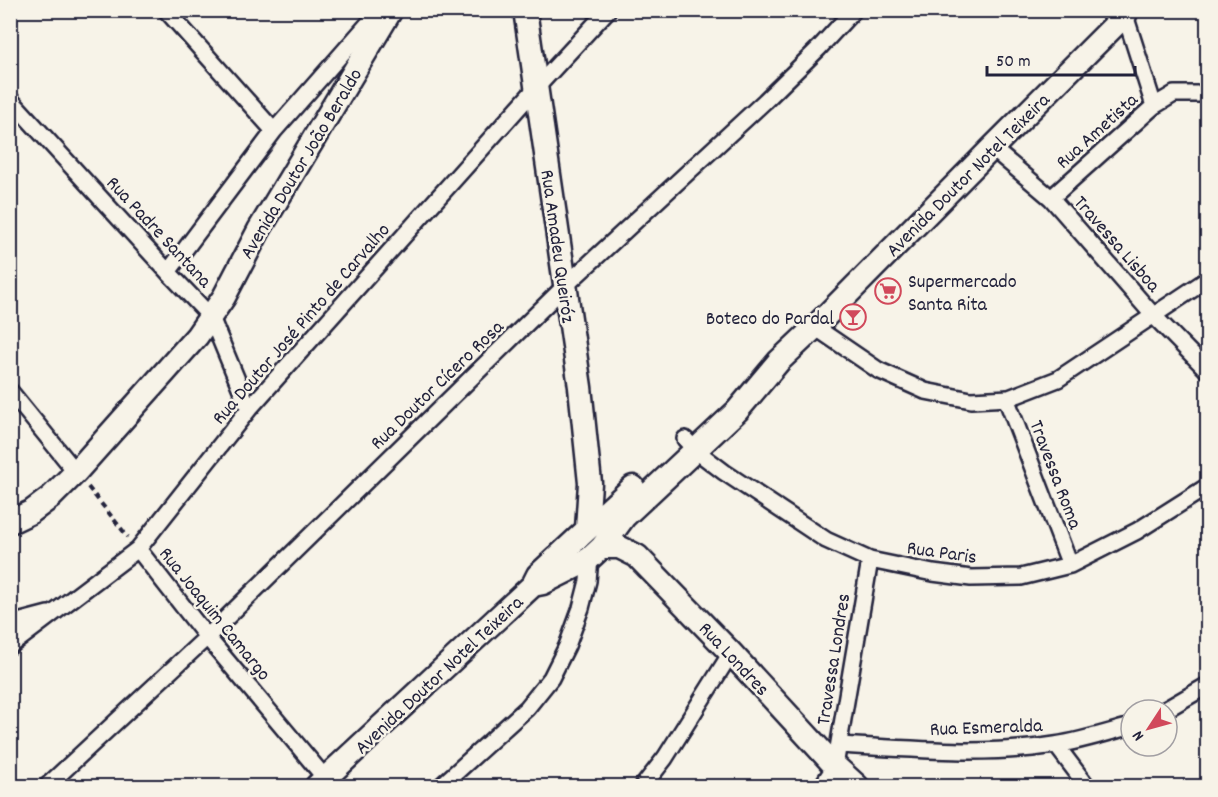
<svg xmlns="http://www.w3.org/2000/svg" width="1218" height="797" font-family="Dekko,sans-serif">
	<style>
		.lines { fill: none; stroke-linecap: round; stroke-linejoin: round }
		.street-casing { stroke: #22223b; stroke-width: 20 }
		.secondary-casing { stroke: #22223b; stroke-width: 27 }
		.path { stroke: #22223b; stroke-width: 4; stroke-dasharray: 6 4.5; stroke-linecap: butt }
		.street { stroke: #f7f3e8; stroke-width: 15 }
		.secondary { stroke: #f7f3e8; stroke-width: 22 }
		.labels { text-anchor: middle; stroke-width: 5; stroke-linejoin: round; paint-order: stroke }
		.street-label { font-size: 20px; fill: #22223b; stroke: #f7f3e8 }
		.poi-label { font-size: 20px; fill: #22223b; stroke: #f7f3e8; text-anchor: start }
	</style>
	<rect width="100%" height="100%" fill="#f7f3e8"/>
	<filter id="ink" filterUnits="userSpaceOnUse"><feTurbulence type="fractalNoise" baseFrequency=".0167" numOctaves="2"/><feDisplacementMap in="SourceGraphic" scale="12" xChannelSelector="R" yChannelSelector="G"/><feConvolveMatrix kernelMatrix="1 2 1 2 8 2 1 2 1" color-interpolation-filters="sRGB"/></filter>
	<g filter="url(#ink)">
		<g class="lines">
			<!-- street casing -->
			<g class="street-casing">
				<path id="street" d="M 166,10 L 274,131
					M 1125,15 L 1154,106
					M 10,99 L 168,272 L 211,317 L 249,409
					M 992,148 L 1051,198 L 1153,315 L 1208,371
					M 1051,198 L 1154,106 L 1174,94 L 1208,94
					M 168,272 L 274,131 L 368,24 L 379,15 L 387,11
					M 815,327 L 878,370 L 925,391 L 971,400 L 1009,398 L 1058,379 L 1208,279
					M 10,391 L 76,472
					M 1006,398 L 1070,565
					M 685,439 L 695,450 L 724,472 L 826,540 L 870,560 L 933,573 L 971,578 L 1021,577 L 1070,565 L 1137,531 L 1208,486
					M 138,549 L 207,637 L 325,778
					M 10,624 L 48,614
					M 10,646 L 138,549 L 249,409 L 536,88 L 608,10
					M 1165,710 L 1208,685
					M 839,745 C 911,749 984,756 1055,745 C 1081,741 1106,733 1131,726
					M 1056,745 L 1087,786
					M 47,786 L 207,637 L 565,286 L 765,101 L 819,48 L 854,10
					M 441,786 L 527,708 L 551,678 L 567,646 L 581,608 L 588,581 L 590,558
					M 643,786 L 665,758 L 731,653
					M 822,786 L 835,766 L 870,560"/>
			</g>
			<!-- secondary casing -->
			<g class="secondary-casing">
				<path id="secondary" d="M 525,10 L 580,387 L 590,483 L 587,529
					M 10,522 L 31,512 L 51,497 L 76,472 L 197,336 L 224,297 L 259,230 L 391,10
					M 602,547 L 619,547 L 637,556 L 731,653 L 835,766 L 857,786
					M 533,585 L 543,583 L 577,566 L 590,558 L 602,547 L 624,517 L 737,411 L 779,361 L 815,327 L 992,148 L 1125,15 L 1127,10
					M 317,786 L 533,585 L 538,575 L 633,487"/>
			</g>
			<!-- path -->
			<path class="path" d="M 88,487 L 128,537"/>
			<!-- street -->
			<use href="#street" class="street"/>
			<!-- secondary -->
			<use href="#secondary" class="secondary"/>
		</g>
	</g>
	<!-- icons -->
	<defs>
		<g id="supermarket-ring" transform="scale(1.35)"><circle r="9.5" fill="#f7f3e8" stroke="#d1495b" stroke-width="1.5"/><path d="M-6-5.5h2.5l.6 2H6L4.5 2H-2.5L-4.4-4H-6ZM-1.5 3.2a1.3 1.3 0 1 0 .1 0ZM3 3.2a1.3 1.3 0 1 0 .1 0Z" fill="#d1495b"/></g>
		<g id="bar-ring" transform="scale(1.35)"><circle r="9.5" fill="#f7f3e8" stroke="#d1495b" stroke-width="1.5"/><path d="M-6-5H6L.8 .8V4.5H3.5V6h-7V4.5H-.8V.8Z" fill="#d1495b"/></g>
	</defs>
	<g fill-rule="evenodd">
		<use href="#supermarket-ring" x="888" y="291"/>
		<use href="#bar-ring" x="853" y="317"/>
	</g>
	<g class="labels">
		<!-- street labels -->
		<g class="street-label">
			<text transform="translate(1096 130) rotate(-42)" y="7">Rua Ametista</text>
			<text transform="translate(300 163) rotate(-59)" y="7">Avenida Doutor João Beraldo</text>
			<text transform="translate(967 174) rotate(-45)" y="7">Avenida Doutor Notel Teixeira</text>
			<text transform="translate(160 231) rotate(47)" y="7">Rua Padre Santana</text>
			<text transform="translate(1118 243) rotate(49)" y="7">Travessa Lisboa</text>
			<text transform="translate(559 246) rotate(82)" y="7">Rua Amadeu Queiróz</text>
			<text transform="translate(300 323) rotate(-49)" y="7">Rua Doutor José Pinto de Carvalho</text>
			<text transform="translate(436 384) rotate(-44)" y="7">Rua Doutor Cícero Rosa</text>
			<text transform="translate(1057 474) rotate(69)" y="7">Travessa Roma</text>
			<text transform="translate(942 551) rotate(8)" y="7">Rua Paris</text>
			<text transform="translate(216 613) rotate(51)" y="7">Rua Joaquim Camargo</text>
			<text transform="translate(735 658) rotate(47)" y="7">Rua Londres</text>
			<text transform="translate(832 659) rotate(-81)" y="7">Travessa Londres</text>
			<text transform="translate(438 674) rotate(-43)" y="7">Avenida Doutor Notel Teixeira</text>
			<text transform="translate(986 726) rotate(-2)" y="7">Rua Esmeralda</text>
		</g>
		<!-- poi labels -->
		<g class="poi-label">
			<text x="908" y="287">Supermercado<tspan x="908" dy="23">Santa Rita</tspan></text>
			<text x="834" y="324" text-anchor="end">Boteco do Pardal</text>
		</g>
	</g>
	<!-- margin -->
	<rect width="1218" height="797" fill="none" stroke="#f7f3e8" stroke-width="36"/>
	<rect x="18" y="18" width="1182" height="761" fill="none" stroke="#22223b" stroke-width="2" filter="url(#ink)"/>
	<!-- north arrow -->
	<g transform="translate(1149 728) rotate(234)"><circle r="28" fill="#f7f3e8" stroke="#a29fa3" stroke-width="1.5"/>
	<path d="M0-4.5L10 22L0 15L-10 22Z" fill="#d1495b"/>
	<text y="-9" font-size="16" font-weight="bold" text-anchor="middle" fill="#22223b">N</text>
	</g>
	<!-- scale -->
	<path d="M987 66v9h148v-9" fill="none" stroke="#22223b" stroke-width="3"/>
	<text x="996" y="66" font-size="18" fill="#22223b" stroke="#f7f3e8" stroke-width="4.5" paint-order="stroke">50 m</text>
</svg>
